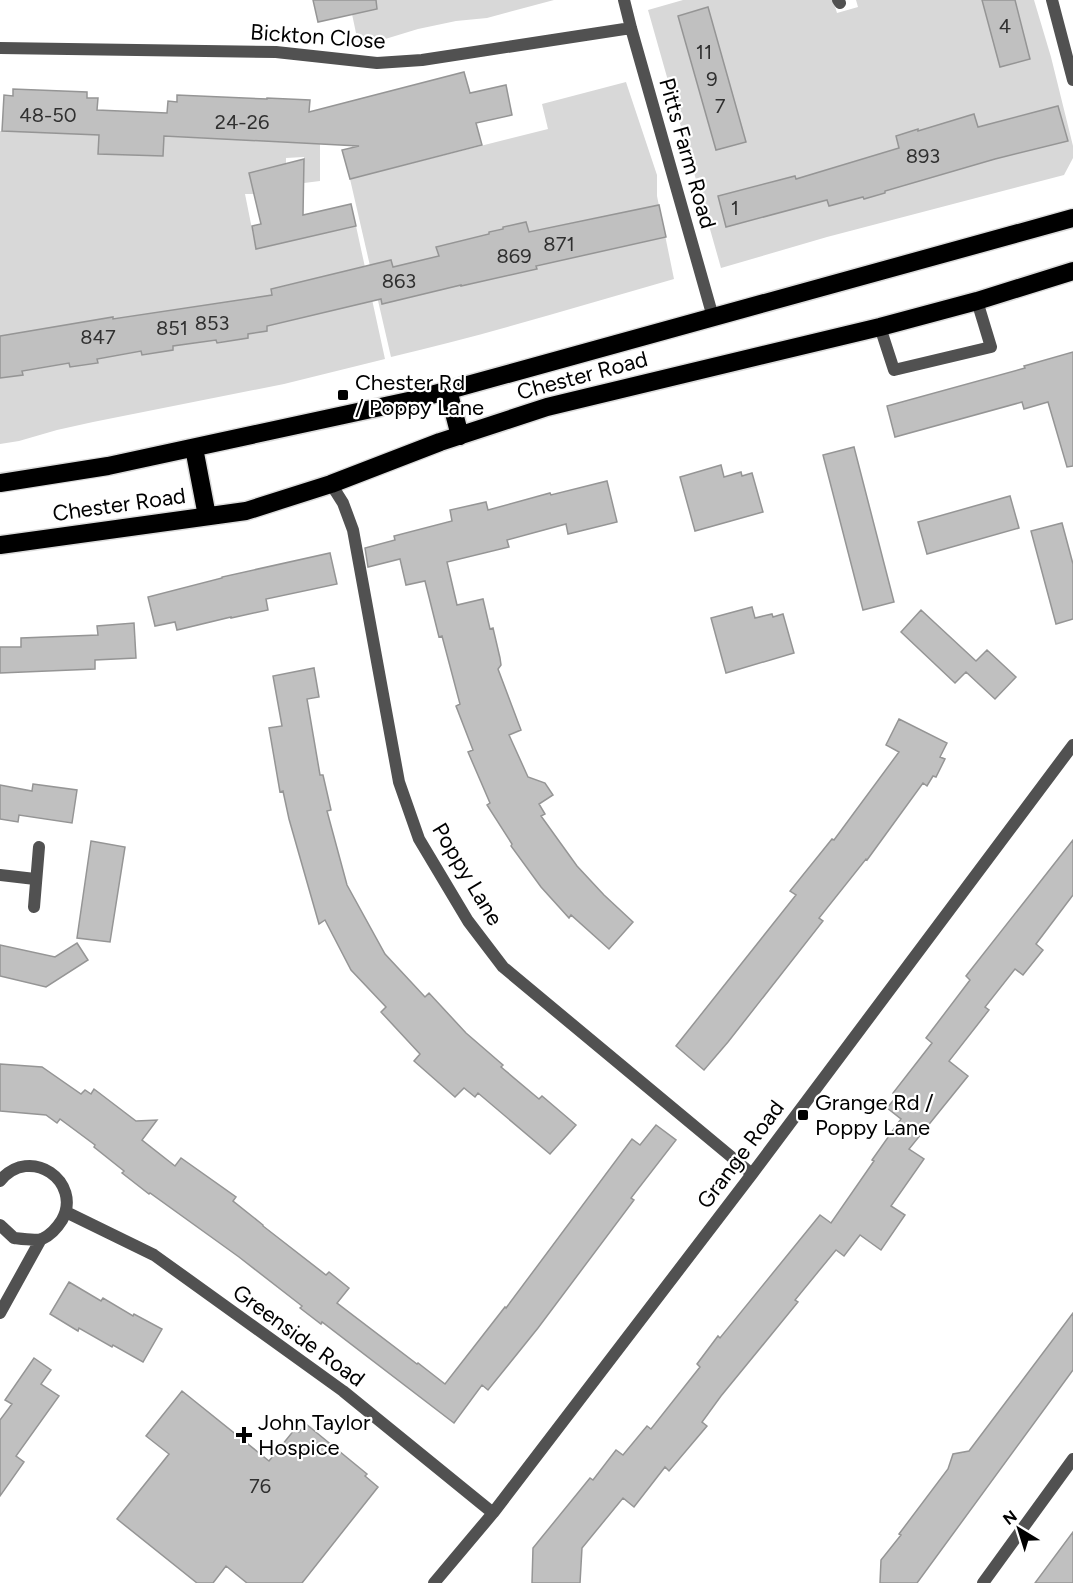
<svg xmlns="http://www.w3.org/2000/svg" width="1073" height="1583" font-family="Figtree,sans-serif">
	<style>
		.green { fill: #d8d8d8 }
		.building { fill: #c0c0c0; stroke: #959595; stroke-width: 1.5 }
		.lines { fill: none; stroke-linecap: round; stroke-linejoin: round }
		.highway-casing { stroke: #dbdbdb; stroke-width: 21 }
		.street { stroke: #515151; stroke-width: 12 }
		.highway { stroke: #000; stroke-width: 18 }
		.poi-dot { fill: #000; stroke: #fff; stroke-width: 2 }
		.labels { text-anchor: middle; stroke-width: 4.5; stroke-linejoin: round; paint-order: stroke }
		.number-label { font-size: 20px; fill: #303030 }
		.street-label { font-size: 22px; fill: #000; stroke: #fff }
		.poi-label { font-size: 22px; fill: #000; stroke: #fff; text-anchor: start }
	</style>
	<rect width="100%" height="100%" fill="#fff"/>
	<!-- green -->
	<path class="green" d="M 349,0 L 554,0 L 487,18 L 456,21 L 418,29 L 359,47 Z
		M 683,0 L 833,0 L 837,13 L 858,7 L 856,0 L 1034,0 L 1051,57 L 1073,146 L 1073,158 L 1064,175 L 827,237 L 721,268 L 648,10 Z
		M 626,82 L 657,175 L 657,196 L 674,279 C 580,306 486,335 391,357 L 350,179 L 548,129 L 542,104 Z
		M 0,131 L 99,135 L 99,154 L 163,156 L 164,138 L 166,136 L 320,143 L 320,181 L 304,183 L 304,157 L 286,158 L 286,186 L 269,168 L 249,173 L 254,194 L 245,194 L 256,249 L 356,226 L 385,359 L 284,384 L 93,422 L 57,430 L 19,441 L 0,444 Z"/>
	<!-- building -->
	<path class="building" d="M 313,0 L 376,0 L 377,9 L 318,22 Z
		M 982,0 L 1015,0 L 1030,59 L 1000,67 Z
		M 708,7 L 746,142 L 716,150 L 678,16 Z
		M 464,72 L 470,93 L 506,85 L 512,115 L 476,123 L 482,145 L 350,179 L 342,150 L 359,146 L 164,136 L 163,156 L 98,154 L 99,135 L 2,131 L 4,95 L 13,96 L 13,89 L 87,92 L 87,98 L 98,98 L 97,110 L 167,113 L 168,101 L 177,102 L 177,95 L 267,99 L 267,98 L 310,100 L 309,112 Z
		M 1058,106 L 1068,141 L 995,159 L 885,191 L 885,193 L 864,199 L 863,197 L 829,206 L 827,200 L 726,227 L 718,196 L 795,176 L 796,179 L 899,148 L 896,136 L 918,129 L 918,131 L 974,114 L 978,127 Z
		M 304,159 L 303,215 L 351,204 L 356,226 L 256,249 L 252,226 L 261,224 L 249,173 Z
		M 659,205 L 666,237 L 536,266 L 537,269 L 461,286 L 461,285 L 382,304 L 381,299 L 267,326 L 267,331 L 248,334 L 248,338 L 217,343 L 216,340 L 173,346 L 173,350 L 142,355 L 141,351 L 97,359 L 98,363 L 70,367 L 69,363 L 22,371 L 23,375 L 0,378 L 0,336 L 113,317 L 113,319 L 272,295 L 271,289 L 391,260 L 393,267 L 439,256 L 436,247 L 489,234 L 489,232 L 503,229 L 503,227 L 526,222 L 529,232 Z
		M 1073,352 L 1073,466 L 1067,467 L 1048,402 L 1024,409 L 1022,402 L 895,437 L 887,406 L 1025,368 L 1024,366 Z
		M 854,447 L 894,602 L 863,610 L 823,455 Z
		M 721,465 L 724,477 L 741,472 L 742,476 L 752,473 L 763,512 L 695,531 L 680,477 Z
		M 607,481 L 617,522 L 568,534 L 566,524 L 507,540 L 509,547 L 447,562 L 457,605 L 483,599 L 490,629 L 493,628 L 500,658 L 501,665 L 498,669 L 521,730 L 509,735 L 528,777 L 545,783 L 553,795 L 539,804 L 545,814 L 541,816 L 577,866 L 604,895 L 633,922 L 609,949 L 571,915 L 569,918 L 541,887 L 511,846 L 512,844 L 487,805 L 490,803 L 468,752 L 473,750 L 456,706 L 460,704 L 442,636 L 439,637 L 425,581 L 406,585 L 400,559 L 368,567 L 365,548 L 395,540 L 394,536 L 452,521 L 450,510 L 486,502 L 488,510 L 550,493 L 551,495 Z
		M 1010,496 L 1019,528 L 927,554 L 918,522 Z
		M 1062,523 L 1073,564 L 1073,619 L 1056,624 L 1031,531 Z
		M 330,553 L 337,584 L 266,599 L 268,610 L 231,618 L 231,617 L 177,630 L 175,622 L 155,626 L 148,597 L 222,578 L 222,577 Z
		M 752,607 L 755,618 L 772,614 L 773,617 L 783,614 L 794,653 L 726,673 L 711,618 Z
		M 921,610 L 976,661 L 987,650 L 1016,677 L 995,699 L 966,672 L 955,683 L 901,632 Z
		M 134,623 L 136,658 L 95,660 L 95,669 L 0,673 L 0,647 L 21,647 L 21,638 L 98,635 L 97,626 Z
		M 314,668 L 319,697 L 307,699 L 320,775 L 323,775 L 331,810 L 327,811 L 347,885 L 385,954 L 425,997 L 429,993 L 466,1033 L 503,1065 L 501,1067 L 539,1099 L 542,1096 L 576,1125 L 550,1154 L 478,1093 L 475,1097 L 464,1088 L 455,1097 L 414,1061 L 420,1054 L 381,1012 L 386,1007 L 351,970 L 325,920 L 319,924 L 289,819 L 283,791 L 280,792 L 269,728 L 282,726 L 273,676 Z
		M 899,719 L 947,743 L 940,757 L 945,759 L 936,777 L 933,776 L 927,786 L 923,783 L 867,860 L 866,859 L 819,918 L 823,921 L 728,1042 L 704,1070 L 676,1046 L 796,895 L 790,891 L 832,839 L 834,840 L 899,752 L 886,745 Z
		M 33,784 L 77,790 L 72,823 L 19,815 L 18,822 L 0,819 L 0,785 L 32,791 Z
		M 1073,840 L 1073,895 L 1036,944 L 1043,950 L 1023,975 L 1015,969 L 985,1007 L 989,1010 L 949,1061 L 968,1076 L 909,1149 L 924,1159 L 891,1206 L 905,1215 L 881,1250 L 860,1235 L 844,1256 L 836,1250 L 795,1300 L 798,1302 L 721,1396 L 702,1422 L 707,1426 L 669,1471 L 665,1467 L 634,1507 L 623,1498 L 582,1548 L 580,1583 L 532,1583 L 533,1548 L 590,1478 L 593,1480 L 616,1450 L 623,1455 L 647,1426 L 651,1429 L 700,1367 L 697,1364 L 718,1336 L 720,1338 L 820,1215 L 831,1223 L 874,1161 L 872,1160 L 901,1119 L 887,1108 L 897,1096 L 893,1093 L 932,1043 L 926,1038 L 970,980 L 966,976 Z
		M 91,841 L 125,847 L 110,942 L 77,938 Z
		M 77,943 L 88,960 L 46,987 L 0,976 L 0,945 L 55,957 Z
		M 0,1064 L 42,1067 L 81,1094 L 85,1090 L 91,1094 L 94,1089 L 136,1121 L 157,1120 L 142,1140 L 175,1166 L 181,1158 L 236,1197 L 233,1201 L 263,1225 L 263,1226 L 326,1275 L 329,1272 L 349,1288 L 337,1303 L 417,1364 L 418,1363 L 445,1384 L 505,1307 L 506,1308 L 632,1139 L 640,1145 L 656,1125 L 676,1140 L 631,1198 L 634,1200 L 538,1328 L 488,1390 L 482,1385 L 454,1423 L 322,1322 L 321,1324 L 300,1308 L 302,1306 L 239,1257 L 150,1193 L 149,1194 L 122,1173 L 124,1171 L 94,1147 L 95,1145 L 60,1119 L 57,1123 L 46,1115 L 0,1111 Z
		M 69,1282 L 101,1301 L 103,1298 L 133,1316 L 134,1314 L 162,1329 L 143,1362 L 113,1345 L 112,1347 L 79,1328 L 78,1331 L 50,1314 Z
		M 1073,1313 L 1073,1370 L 917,1583 L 880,1583 L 881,1560 L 901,1535 L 899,1534 L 948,1469 L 953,1454 L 969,1451 Z
		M 34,1358 L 51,1370 L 41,1384 L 59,1396 L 16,1456 L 24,1462 L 0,1496 L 0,1420 L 12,1404 L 5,1400 Z
		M 182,1391 L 269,1461 L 295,1429 L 299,1432 L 306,1424 L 367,1474 L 365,1476 L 378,1487 L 302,1583 L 247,1583 L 226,1566 L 213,1583 L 197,1583 L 117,1519 L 169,1454 L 146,1436 Z
		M 1073,1532 L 1073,1583 L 1035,1583 Z"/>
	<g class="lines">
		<!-- highway casing -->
		<g class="highway-casing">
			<path id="highway" d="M 448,390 L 460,436
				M 194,448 L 207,516
				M 0,483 L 108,466 L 413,400 L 1073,218
				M 0,545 L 246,511 L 331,484 L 440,442 L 547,407 L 880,327 L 977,301 L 1073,271"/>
		</g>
		<!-- street -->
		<path class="street" d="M 624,0 L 631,28 L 713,317
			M 838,0 L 840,3
			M 1052,0 L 1073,80
			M 0,48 L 276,52 L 377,63 L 422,60 L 631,28
			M 880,327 L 894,370 L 991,347 L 977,301
			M 331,484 L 343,503 L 353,530 L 399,782 L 419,839 L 468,921 L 503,967 L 752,1174
			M 0,875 L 35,879
			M 34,907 L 39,847
			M 0,1181 C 30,1144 83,1182 62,1220 C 57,1228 51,1235 42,1239 C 35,1241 22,1239 14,1238 L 0,1225
			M 66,1212 L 154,1255 L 343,1391 L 493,1513
			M 0,1313 L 41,1239
			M 434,1583 L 493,1513 L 752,1174 L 1073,745
			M 983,1583 L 1073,1459"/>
		<!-- highway -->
		<use href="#highway" class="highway"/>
	</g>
	<!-- markers -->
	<g class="poi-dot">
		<rect x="337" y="389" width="12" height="12" rx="3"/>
		<rect x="797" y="1109" width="12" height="12" rx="3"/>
		<path d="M241 1426h6v6h6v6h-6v6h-6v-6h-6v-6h6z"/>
	</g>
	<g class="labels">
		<!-- number labels -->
		<g class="number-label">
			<text x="1005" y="33">4</text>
			<text x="704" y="59">11</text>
			<text x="712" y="86">9</text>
			<text x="720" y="113">7</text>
			<text x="48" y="122">48-50</text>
			<text x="242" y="129">24-26</text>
			<text x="923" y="163">893</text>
			<text x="735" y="215">1</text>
			<text x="559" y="251">871</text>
			<text x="514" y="263">869</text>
			<text x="399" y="288">863</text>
			<text x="212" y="330">853</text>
			<text x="172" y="335">851</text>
			<text x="98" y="344">847</text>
			<text x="260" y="1493">76</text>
		</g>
		<!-- street labels -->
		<g class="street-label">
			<text transform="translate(318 36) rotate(4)" y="8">Bickton Close</text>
			<text transform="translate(688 153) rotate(74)" y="8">Pitts Farm Road</text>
			<text transform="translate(582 375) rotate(-15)" y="8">Chester Road</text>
			<text transform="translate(119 504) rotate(-8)" y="8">Chester Road</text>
			<text transform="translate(468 874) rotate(59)" y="8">Poppy Lane</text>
			<text transform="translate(740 1154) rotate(-53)" y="8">Grange Road</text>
			<text transform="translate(299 1335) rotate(36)" y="8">Greenside Road</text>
		</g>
		<!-- poi labels -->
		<g class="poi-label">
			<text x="355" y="390">Chester Rd<tspan x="355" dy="25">/ Poppy Lane</tspan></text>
			<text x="815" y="1110">Grange Rd /<tspan x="815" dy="25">Poppy Lane</tspan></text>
			<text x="258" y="1430">John Taylor<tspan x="258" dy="25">Hospice</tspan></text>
		</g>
	</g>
	<!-- north arrow -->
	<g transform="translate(1019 1529) rotate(322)" stroke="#ffffff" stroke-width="4.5" paint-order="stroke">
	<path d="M0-4.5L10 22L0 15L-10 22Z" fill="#000000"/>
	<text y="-9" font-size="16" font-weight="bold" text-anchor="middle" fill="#000000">N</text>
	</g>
</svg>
